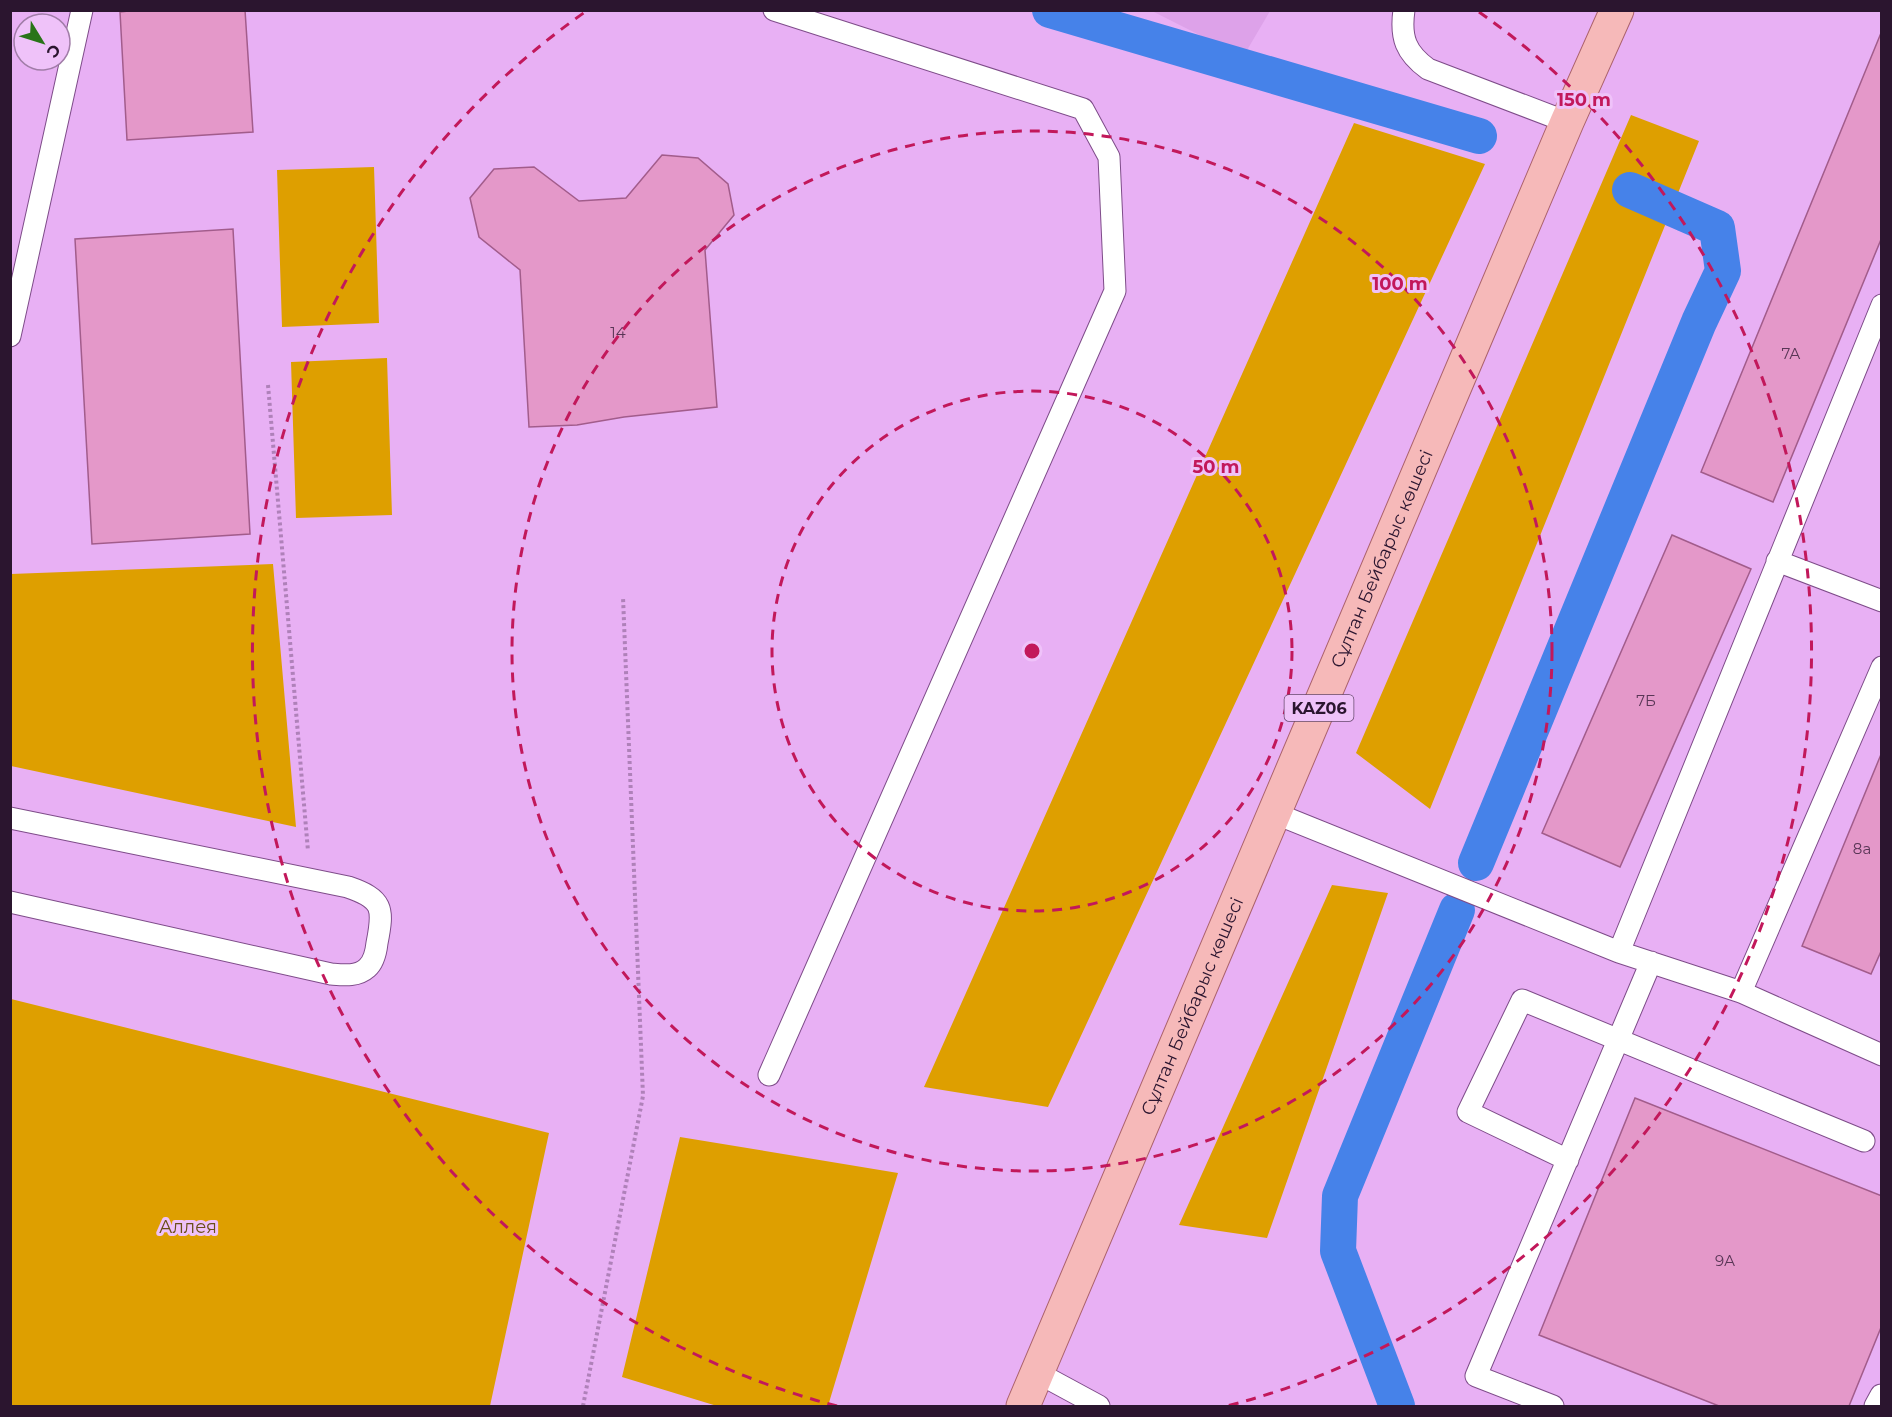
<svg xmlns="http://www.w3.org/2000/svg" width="1892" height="1417" font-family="Montserrat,sans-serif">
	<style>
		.built { fill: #dda2e9 }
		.green { fill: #de9f00 }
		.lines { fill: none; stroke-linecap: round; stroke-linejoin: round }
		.canal { stroke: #4682e9; stroke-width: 36 }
		.building { fill: #e498c9; stroke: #a25c8b; stroke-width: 1.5 }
		.service-casing { stroke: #7e4c89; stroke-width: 23 }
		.primary-casing { stroke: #ab626b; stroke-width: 35 }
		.path { stroke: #af81b9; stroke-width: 4; stroke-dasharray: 3 3; stroke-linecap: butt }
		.service { stroke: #fff; stroke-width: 21 }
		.primary { stroke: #f6b9b9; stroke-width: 33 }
		.ring { fill: none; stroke: #c2185b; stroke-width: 3; stroke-dasharray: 10 8 }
		.labels { text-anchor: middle; stroke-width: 6; stroke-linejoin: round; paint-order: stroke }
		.number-label { font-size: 15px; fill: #593656 }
		.shield { fill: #efc2f9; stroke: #66496c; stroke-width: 1.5 }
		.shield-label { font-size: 16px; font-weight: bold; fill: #2b152f }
		.street-label { font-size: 18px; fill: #2b152f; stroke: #efc2f9 }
		.park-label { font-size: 18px; fill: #694e17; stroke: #efc2f9 }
		.centre { fill: #c2185b; stroke: #efc2f9; stroke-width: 3 }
		.ring-label { font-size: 18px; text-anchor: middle; font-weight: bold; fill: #c2185b; stroke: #efc2f9; stroke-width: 6; stroke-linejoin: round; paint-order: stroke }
	</style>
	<rect width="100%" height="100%" fill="#e8b0f4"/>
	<!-- built -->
	<path class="built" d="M 1152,11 L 1270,11 L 1243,57 Z"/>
	<!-- green -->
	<path class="green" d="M 1631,115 L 1699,141 L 1430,809 L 1356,753 Z
		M 1354,123 L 1485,164 L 1048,1107 L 924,1087 Z
		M 374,167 L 379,323 L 282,327 L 277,170 Z
		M 387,358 L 392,515 L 296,518 L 291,362 Z
		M 273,564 L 296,827 L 11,766 L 11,574 Z
		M 1332,885 L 1388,893 L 1267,1238 L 1179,1225 Z
		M 11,999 L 549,1133 L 490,1406 L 11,1406 Z
		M 680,1137 L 898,1173 L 828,1406 L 717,1406 L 622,1377 Z"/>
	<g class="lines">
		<!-- canal -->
		<path class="canal" d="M 1050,10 L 1479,136
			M 1476,863 L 1699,322 L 1723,271 L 1717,228 L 1630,190
			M 1397,1406 L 1338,1251 L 1340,1196 L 1457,910"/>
	</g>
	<!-- building -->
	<path class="building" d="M 137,10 L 245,10 L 253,132 L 127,140 L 120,12 Z
		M 1881,33 L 1882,237 L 1773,502 L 1701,472 Z
		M 662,155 L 698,158 L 728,184 L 734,215 L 705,250 L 717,407 L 624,417 L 577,425 L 529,427 L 520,270 L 479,237 L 470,198 L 494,169 L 534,167 L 579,201 L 626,198 Z
		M 233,229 L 250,534 L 92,544 L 75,239 Z
		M 1672,535 L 1751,569 L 1620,867 L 1542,833 Z
		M 1882,752 L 1882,949 L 1871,974 L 1802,946 Z
		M 1635,1098 L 1882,1196 L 1882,1325 L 1849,1406 L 1719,1406 L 1539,1335 Z"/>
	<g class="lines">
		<!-- service casing -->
		<g class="service-casing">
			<path id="service" d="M 1404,10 C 1400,38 1406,53 1428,69 L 1567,122
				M 10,336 L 82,10
				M 1777,561 L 1882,601
				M 1274,813 L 1619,952 L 1741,992 L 1882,1055
				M 10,818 L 348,887 C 383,899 384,908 377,943 C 376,952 374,962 367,968 C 357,977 343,975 331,974 L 10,902
				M 1619,952 L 1882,305
				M 1741,992 L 1882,667
				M 769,1075 L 1115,291 L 1109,157 L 1083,109 L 774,10
				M 1568,1160 L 1468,1112 L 1522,1000 L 1864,1141
				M 1038,1373 L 1099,1406
				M 1553,1406 L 1476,1376 L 1651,962
				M 1875,1406 L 1881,1395"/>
		</g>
		<!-- primary casing -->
		<g class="primary-casing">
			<g id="primary">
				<path id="s1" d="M 1023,1406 L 1567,122 L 1617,10"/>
			</g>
		</g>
		<!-- path -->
		<path class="path" d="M 268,385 L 308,851
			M 583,1406 L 643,1096 L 623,597"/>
		<!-- service -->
		<use href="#service" class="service"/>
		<!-- primary -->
		<use href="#primary" class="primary"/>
	</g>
	<!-- distance rings -->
	<g class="ring">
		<circle cx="1032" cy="651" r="260"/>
		<circle cx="1032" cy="651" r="520"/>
		<path d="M837 1406A780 780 0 0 1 585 12M1479 12A780 780 0 0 1 1227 1406"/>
	</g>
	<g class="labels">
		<!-- number labels -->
		<g class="number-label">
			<text x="618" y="338">14</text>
			<text x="1791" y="359">7А</text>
			<text x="1646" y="706">7Б</text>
			<text x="1862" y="854">8а</text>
			<text x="1725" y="1266">9А</text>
		</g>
		<!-- shield labels -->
		<rect class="shield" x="1284.5" y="695" width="69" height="26" rx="4.5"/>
		<g class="shield-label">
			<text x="1319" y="714">KAZ06</text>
		</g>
		<!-- street labels -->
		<g class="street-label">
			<text dy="6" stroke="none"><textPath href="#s1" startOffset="920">Сұлтан Бейбарыс көшесі</textPath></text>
			<text dy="6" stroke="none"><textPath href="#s1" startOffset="434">Сұлтан Бейбарыс көшесі</textPath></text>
		</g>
		<!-- park labels -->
		<g class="park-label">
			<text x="188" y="1233">Аллея</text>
		</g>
	</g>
	<circle cx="1032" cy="651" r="9" class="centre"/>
	<g class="ring-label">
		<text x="1584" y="106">150 m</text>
		<text x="1400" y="290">100 m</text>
		<text x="1216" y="473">50 m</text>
	</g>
	<!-- border -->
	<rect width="1892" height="1417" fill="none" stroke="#2b152f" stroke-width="24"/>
	<!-- north arrow -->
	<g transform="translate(42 42) rotate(128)"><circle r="28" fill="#efc2f9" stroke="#a17da8" stroke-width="1.5"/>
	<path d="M0-4.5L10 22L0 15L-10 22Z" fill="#297418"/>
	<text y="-9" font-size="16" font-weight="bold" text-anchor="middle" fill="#2b152f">С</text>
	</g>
</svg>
